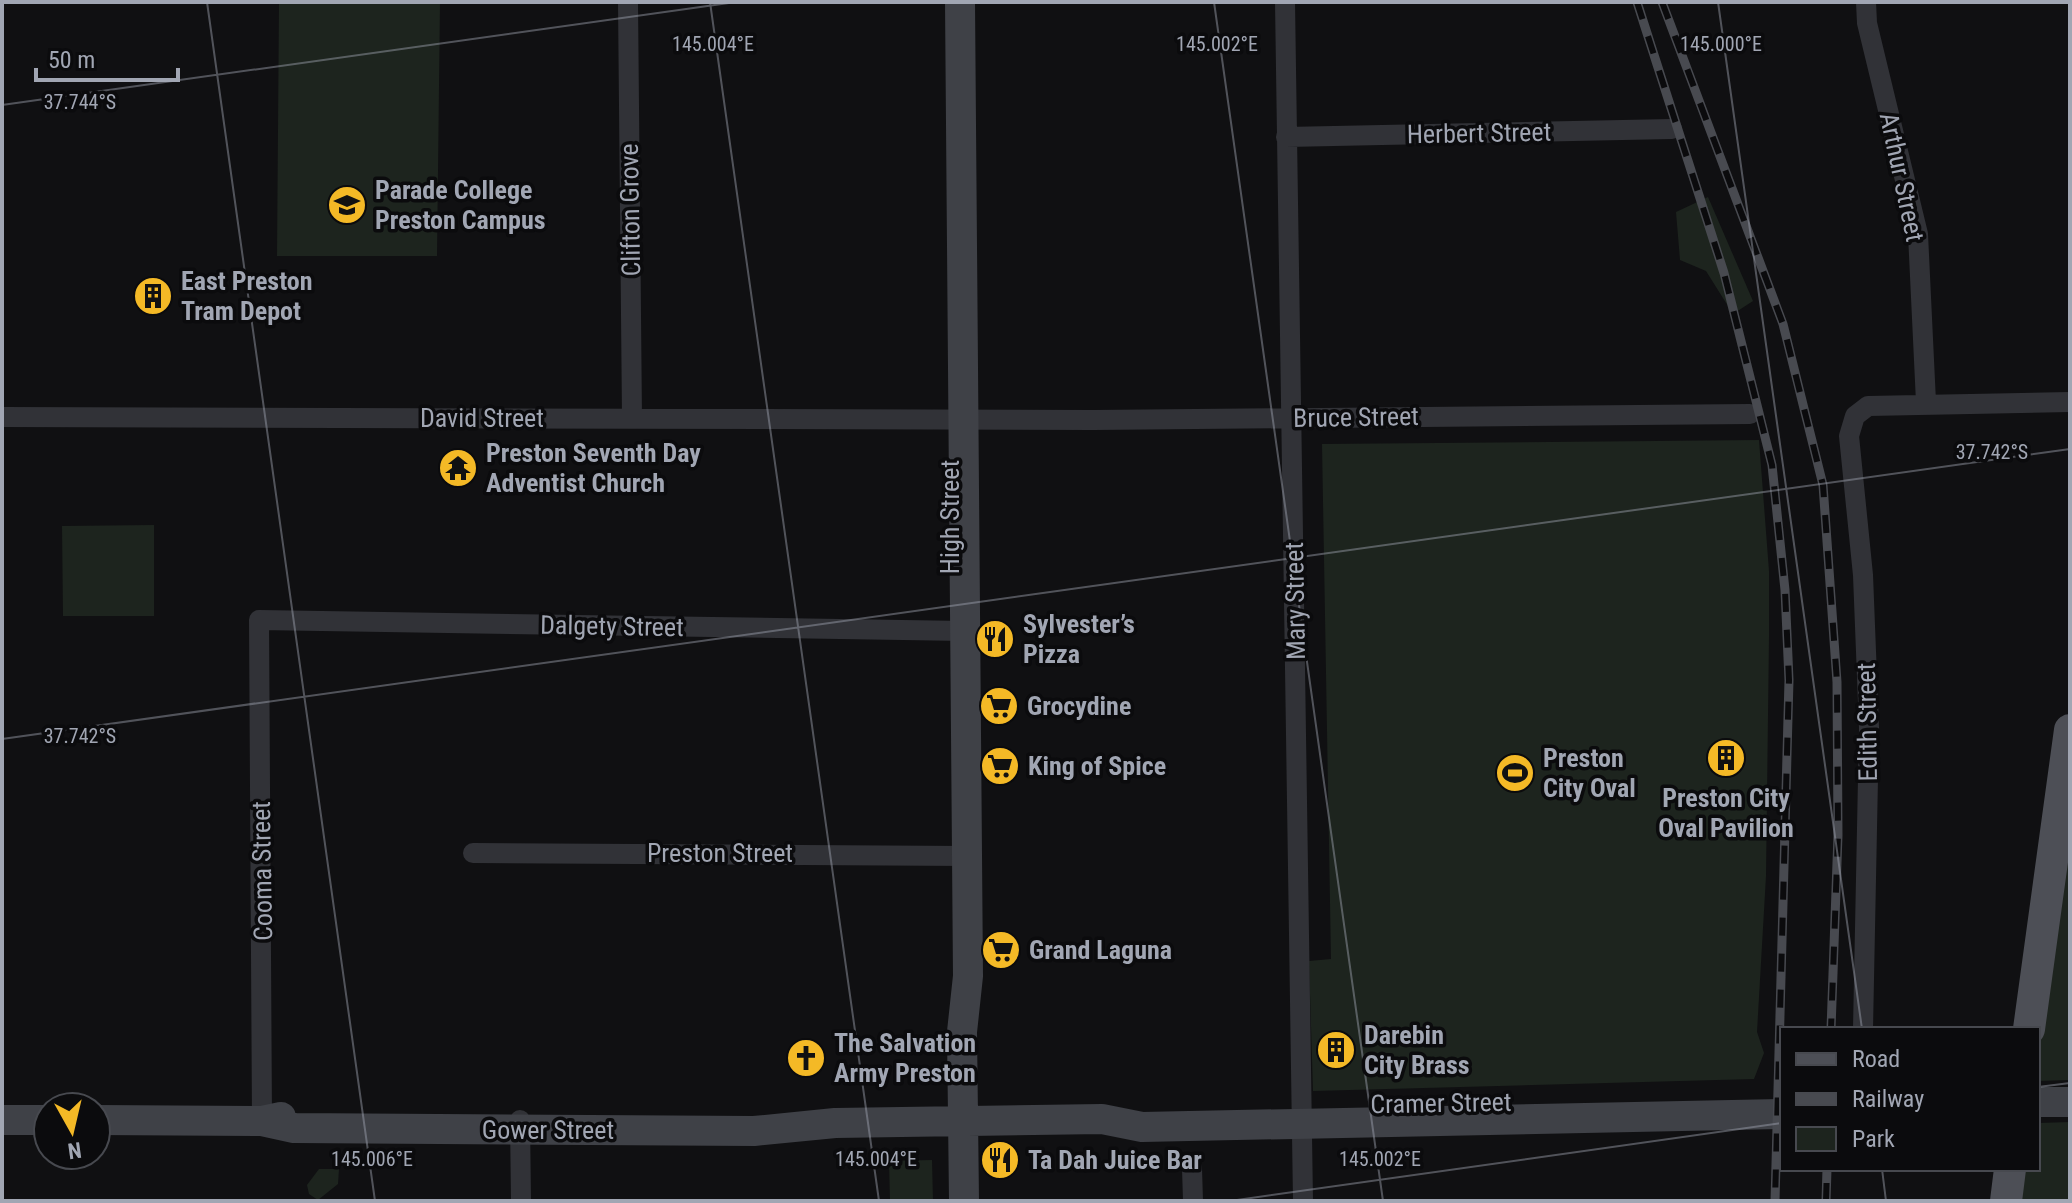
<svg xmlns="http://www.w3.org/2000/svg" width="2072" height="1203" font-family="'Roboto Condensed',sans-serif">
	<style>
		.green { fill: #1d241e }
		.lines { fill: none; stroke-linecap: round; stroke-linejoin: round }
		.street { stroke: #313237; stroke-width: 20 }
		.secondary { stroke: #3f4147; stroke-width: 30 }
		.primary { stroke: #4d4f56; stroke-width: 32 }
		.rail-casing { stroke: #484a50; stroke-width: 9 }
		.rail { stroke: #0b0b0d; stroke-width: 6; stroke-dasharray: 18; stroke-linecap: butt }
		.ticks { fill: none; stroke: #a1a6b3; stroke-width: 2; stroke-opacity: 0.45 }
		.labels { text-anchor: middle; stroke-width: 7; stroke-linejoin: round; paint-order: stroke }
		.street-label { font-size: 26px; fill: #a1a6b3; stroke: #0b0b0d }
		.poi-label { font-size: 26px; font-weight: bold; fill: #a1a6b3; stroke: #0b0b0d; text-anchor: start }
		.ticks-label { font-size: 20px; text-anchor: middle; fill: #a1a6b3; stroke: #0b0b0d; stroke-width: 7; stroke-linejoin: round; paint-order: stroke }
	</style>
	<rect width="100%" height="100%" fill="#101012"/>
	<!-- green -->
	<path class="green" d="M 279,2 L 440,2 L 437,256 L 277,256 Z
		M 1708,197 L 1753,301 L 1733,314 L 1706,271 L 1680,260 L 1676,212 Z
		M 1759,440 L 1769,571 L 1769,637 L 1766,876 L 1757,1032 L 1764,1053 L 1754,1079 L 1313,1091 L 1309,961 L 1331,959 L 1322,444 Z
		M 154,525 L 154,616 L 63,616 L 62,526 Z
		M 2070,798 L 2070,1080 L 2038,1081 L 2038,1032 Z
		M 2070,1122 L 2070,1201 L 2017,1201 L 2021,1169 L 2038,1169 L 2038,1123 Z
		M 932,1160 L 933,1201 L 890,1201 L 889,1161 Z
		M 319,1169 L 339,1169 L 338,1184 L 318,1200 L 309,1194 L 307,1185 Z"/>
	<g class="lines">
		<!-- street -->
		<path class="street" d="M 628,2 L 632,418
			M 1285,2 L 1303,1201
			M 1866,2 L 1867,23 L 1918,234 L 1926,402
			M 1286,137 L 1672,129
			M 2,417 L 1093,420 L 1750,414
			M 473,853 L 967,856
			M 1863,1029 L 1869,728 L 1863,575 L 1849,436 L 1855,416 L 1868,406 L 2070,402
			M 520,1120 L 521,1201
			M 262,1121 L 259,620 L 965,631
			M 1192,1168 L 1193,1201"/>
		<!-- secondary -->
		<path class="secondary" d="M 960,2 L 968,976 L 962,1032 L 964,1201
			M 2038,1102 L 2070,1102
			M 2,1120 L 48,1120
			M 96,1120 L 262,1121 L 281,1117
			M 262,1121 L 294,1128 L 754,1131 L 835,1123 L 1102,1119 L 1142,1127 L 1782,1114"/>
		<!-- primary -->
		<path class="primary" d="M 2029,1029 L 2070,730
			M 2006,1201 L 2010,1169"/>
		<!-- rail casing -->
		<g class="rail-casing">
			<path id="rail" d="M 1637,2 L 1724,273 L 1772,465 L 1785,590 L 1789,680 L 1775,1201
				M 1662,2 L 1783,324 L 1823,485 L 1837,682 L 1838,835 L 1831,1029
				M 1826,1201 L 1827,1169"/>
		</g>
		<!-- rail -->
		<use href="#rail" class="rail"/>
	</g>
	<!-- ticks -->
	<path class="ticks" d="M 207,2 L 375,1201M 710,2 L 879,1201M 1214,2 L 1383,1201M 1718,2 L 1862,1029M 2,105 L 736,2M 2,739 L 2070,449M 2038,1087 L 2070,1083M 1882,1169 L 1886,1201M 1230,1201 L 1782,1123"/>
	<!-- icons -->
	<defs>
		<g id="school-disc" transform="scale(2)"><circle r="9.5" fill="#f4b926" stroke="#0b0b0d"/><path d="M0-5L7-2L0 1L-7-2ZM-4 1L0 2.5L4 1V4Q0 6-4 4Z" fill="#111"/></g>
		<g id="building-disc" transform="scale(2)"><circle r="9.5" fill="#f4b926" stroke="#0b0b0d"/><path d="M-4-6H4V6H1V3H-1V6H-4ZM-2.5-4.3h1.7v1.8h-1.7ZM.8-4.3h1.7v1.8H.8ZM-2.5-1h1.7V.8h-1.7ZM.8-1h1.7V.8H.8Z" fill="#111"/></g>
		<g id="temple-disc" transform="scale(2)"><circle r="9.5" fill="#f4b926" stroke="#0b0b0d"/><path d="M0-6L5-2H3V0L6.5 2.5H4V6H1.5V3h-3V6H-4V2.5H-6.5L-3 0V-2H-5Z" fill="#111"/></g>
		<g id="restaurant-disc" transform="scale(2)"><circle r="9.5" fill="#f4b926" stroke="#0b0b0d"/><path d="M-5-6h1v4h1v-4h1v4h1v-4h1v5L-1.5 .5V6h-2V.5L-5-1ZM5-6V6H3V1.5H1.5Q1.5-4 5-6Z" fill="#111"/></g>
		<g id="supermarket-disc" transform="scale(2)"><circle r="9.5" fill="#f4b926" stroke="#0b0b0d"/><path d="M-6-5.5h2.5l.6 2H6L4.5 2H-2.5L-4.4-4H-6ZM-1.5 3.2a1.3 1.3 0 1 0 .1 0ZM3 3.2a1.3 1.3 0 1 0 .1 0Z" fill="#111"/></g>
		<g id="stadium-disc" transform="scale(2)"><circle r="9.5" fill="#f4b926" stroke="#0b0b0d"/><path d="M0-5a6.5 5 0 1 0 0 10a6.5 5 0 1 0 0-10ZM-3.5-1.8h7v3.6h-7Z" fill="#111"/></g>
		<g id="church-disc" transform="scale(2)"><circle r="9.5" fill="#f4b926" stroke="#0b0b0d"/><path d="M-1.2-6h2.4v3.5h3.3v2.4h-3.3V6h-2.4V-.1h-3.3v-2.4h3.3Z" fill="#111"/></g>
	</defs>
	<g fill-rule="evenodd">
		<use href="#school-disc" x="347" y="205"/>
		<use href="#building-disc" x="153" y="296"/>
		<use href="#temple-disc" x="458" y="468"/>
		<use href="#restaurant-disc" x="995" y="639"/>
		<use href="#supermarket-disc" x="999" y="706"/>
		<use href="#building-disc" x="1726" y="758"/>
		<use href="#supermarket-disc" x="1000" y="766"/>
		<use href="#stadium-disc" x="1515" y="773"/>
		<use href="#supermarket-disc" x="1001" y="950"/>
		<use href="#building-disc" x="1336" y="1050"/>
		<use href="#church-disc" x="806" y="1058"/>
		<use href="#restaurant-disc" x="1000" y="1160"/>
	</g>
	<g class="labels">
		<!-- street labels -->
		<g class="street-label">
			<text transform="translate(1479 133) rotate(-1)" y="9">Herbert Street</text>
			<text transform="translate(1902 177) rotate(78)" y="9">Arthur Street</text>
			<text transform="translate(630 210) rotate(-91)" y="9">Clifton Grove</text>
			<text transform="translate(1356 417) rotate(-1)" y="9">Bruce Street</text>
			<text x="482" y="427">David Street</text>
			<text transform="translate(950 517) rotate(-90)" y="9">High Street</text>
			<text transform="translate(1295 601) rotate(-91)" y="9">Mary Street</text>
			<text transform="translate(612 626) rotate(1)" y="9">Dalgety Street</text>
			<text transform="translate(1867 722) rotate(-91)" y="9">Edith Street</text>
			<text x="720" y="862">Preston Street</text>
			<text transform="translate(262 871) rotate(-91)" y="9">Cooma Street</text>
			<text transform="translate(1441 1103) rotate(-1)" y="9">Cramer Street</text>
			<text x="548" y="1139">Gower Street</text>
		</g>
		<!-- poi labels -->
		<g class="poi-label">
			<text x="375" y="199">Parade College<tspan x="375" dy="30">Preston Campus</tspan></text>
			<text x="181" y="290">East Preston<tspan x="181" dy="30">Tram Depot</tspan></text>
			<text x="486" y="462">Preston Seventh Day<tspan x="486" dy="30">Adventist Church</tspan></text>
			<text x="1023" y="633">Sylvester’s<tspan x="1023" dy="30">Pizza</tspan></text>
			<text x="1027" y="715">Grocydine</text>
			<text x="1543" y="767">Preston<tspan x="1543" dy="30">City Oval</tspan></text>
			<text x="1028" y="775">King of Spice</text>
			<text x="1726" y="807" text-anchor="middle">Preston City<tspan x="1726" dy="30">Oval Pavilion</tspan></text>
			<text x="1029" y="959">Grand Laguna</text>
			<text x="1364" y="1044">Darebin<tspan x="1364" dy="30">City Brass</tspan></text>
			<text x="834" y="1052">The Salvation<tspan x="834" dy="30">Army Preston</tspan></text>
			<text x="1028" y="1169">Ta Dah Juice Bar</text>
		</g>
	</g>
	<g class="ticks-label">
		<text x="713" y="51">145.004°E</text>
		<text x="1217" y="51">145.002°E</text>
		<text x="1721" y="51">145.000°E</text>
		<text x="80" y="109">37.744°S</text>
		<text x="1992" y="459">37.742°S</text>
		<text x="80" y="743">37.742°S</text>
		<text x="372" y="1166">145.006°E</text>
		<text x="876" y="1166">145.004°E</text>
		<text x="1380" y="1166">145.002°E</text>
	</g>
	<!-- border -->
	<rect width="2072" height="1203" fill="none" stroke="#a1a6b3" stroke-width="8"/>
	<!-- legend -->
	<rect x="1780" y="1027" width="260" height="144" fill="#0b0b0d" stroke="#47494f" stroke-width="2"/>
	<rect x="1796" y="1053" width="40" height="12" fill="#4d4f56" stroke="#47494f" stroke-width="2"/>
	<text x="1852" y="1067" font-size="24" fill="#a1a6b3">Road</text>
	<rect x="1796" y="1093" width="40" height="12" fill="#484a50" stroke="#47494f" stroke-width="2"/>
	<text x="1852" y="1107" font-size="24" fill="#a1a6b3">Railway</text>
	<rect x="1796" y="1127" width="40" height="24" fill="#1d241e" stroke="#47494f" stroke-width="2"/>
	<text x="1852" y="1147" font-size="24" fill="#a1a6b3">Park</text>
	<!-- north arrow -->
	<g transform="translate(72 1131) rotate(172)"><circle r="38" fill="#0b0b0d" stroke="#47494f" stroke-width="2"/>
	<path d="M0-6L14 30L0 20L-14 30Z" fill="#f4b926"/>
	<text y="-12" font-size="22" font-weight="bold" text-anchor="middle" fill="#a1a6b3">N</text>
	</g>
	<!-- scale -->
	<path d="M36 68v12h142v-12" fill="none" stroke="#a1a6b3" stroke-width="4"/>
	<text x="48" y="68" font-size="24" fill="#a1a6b3" stroke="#0b0b0d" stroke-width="6" paint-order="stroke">50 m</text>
</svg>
